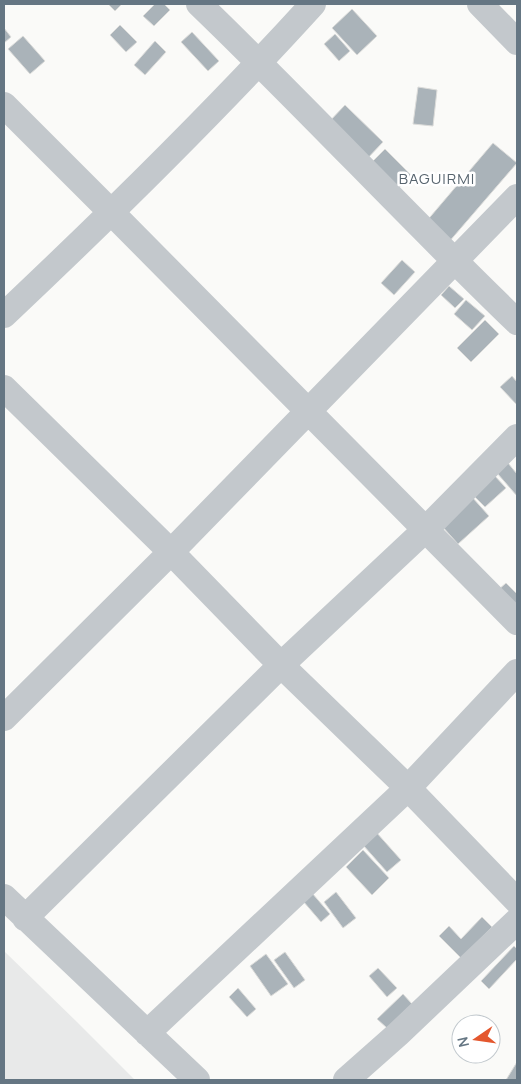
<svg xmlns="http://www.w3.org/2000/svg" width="521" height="1084" font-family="Manrope,sans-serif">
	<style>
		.built { fill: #e8e9e9 }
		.building { fill: #aab3b9; stroke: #dcdcda }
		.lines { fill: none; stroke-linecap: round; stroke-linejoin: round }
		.minor { stroke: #c3c8cc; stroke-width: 26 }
		.labels { text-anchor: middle; stroke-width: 5; stroke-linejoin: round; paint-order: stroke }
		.neighbourhood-label { font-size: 15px; letter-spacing: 1px; fill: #57646e; stroke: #fff }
	</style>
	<rect width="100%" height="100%" fill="#fafaf8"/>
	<!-- built -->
	<path class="built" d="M 4,951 L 79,1024 L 135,1080 L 4,1080 Z"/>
	<!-- building -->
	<path class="building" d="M 108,4 L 122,4 L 115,11 Z
		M 155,4 L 164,4 L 170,10 L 154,26 L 143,16 Z
		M 352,9 L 377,36 L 357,55 L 332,28 Z
		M 120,25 L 137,42 L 126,52 L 110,35 Z
		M 4,28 L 11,37 L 4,43 Z
		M 192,32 L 219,61 L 208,71 L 181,42 Z
		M 335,34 L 350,51 L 339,61 L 324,44 Z
		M 23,36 L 45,61 L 30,74 L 8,49 Z
		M 155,41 L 166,52 L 145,75 L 134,65 Z
		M 418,87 L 437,90 L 433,126 L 413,124 Z
		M 345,105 L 383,142 L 365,161 L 327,124 Z
		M 493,143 L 517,163 L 448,243 L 425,223 Z
		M 385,149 L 411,175 L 398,189 L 371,163 Z
		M 402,260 L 415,272 L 394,295 L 381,283 Z
		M 449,286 L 464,299 L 455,308 L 441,295 Z
		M 466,300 L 485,316 L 472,330 L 454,314 Z
		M 485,320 L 499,334 L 471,362 L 457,348 Z
		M 512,376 L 517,382 L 517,405 L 500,387 Z
		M 508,463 L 517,474 L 517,496 L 497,473 Z
		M 494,475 L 506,488 L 485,507 L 473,495 Z
		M 472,497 L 489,516 L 458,544 L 441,525 Z
		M 506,583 L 517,594 L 517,613 L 497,591 Z
		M 376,832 L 401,860 L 387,872 L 363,845 Z
		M 363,850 L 389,878 L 372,895 L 346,867 Z
		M 336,892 L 356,918 L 343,928 L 324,902 Z
		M 312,893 L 330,914 L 321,922 L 303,901 Z
		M 482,917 L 492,927 L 461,958 L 439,936 L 449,926 L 461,939 Z
		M 514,946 L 517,949 L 517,959 L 489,989 L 481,981 Z
		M 285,952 L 305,980 L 294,988 L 274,960 Z
		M 266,954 L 288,984 L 271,996 L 250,966 Z
		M 378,968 L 397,988 L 387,997 L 369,976 Z
		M 238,988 L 256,1009 L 247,1017 L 229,997 Z
		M 403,994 L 412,1004 L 387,1028 L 377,1019 Z
		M 517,1062 L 517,1080 L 506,1080 Z"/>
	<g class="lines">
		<!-- minor -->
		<path class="minor" d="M 199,4 C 307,108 409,218 517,322
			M 480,4 L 517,42
			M 4,105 L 112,213 L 517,622
			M 4,315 C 110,215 215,112 313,4
			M 4,388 L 171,552 L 281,665 L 408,788 L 517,901
			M 4,718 L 171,552 L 517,197
			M 4,897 L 197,1080
			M 25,918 L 281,665 L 425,530 L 517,437
			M 147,1033 L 408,788 L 517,672
			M 346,1080 L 398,1034 L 517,921"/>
	</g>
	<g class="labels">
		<!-- neighbourhood labels -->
		<g class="neighbourhood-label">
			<text x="437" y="184">BAGUIRMI</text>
		</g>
	</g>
	<!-- border -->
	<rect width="521" height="1084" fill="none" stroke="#657683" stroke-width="10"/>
	<!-- north arrow -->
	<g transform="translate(476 1039) rotate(257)"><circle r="24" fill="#ffffff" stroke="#c1c8cd"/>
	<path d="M0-4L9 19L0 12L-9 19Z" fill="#e4572e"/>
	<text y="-8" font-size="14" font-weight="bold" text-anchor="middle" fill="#657683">N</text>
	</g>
</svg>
